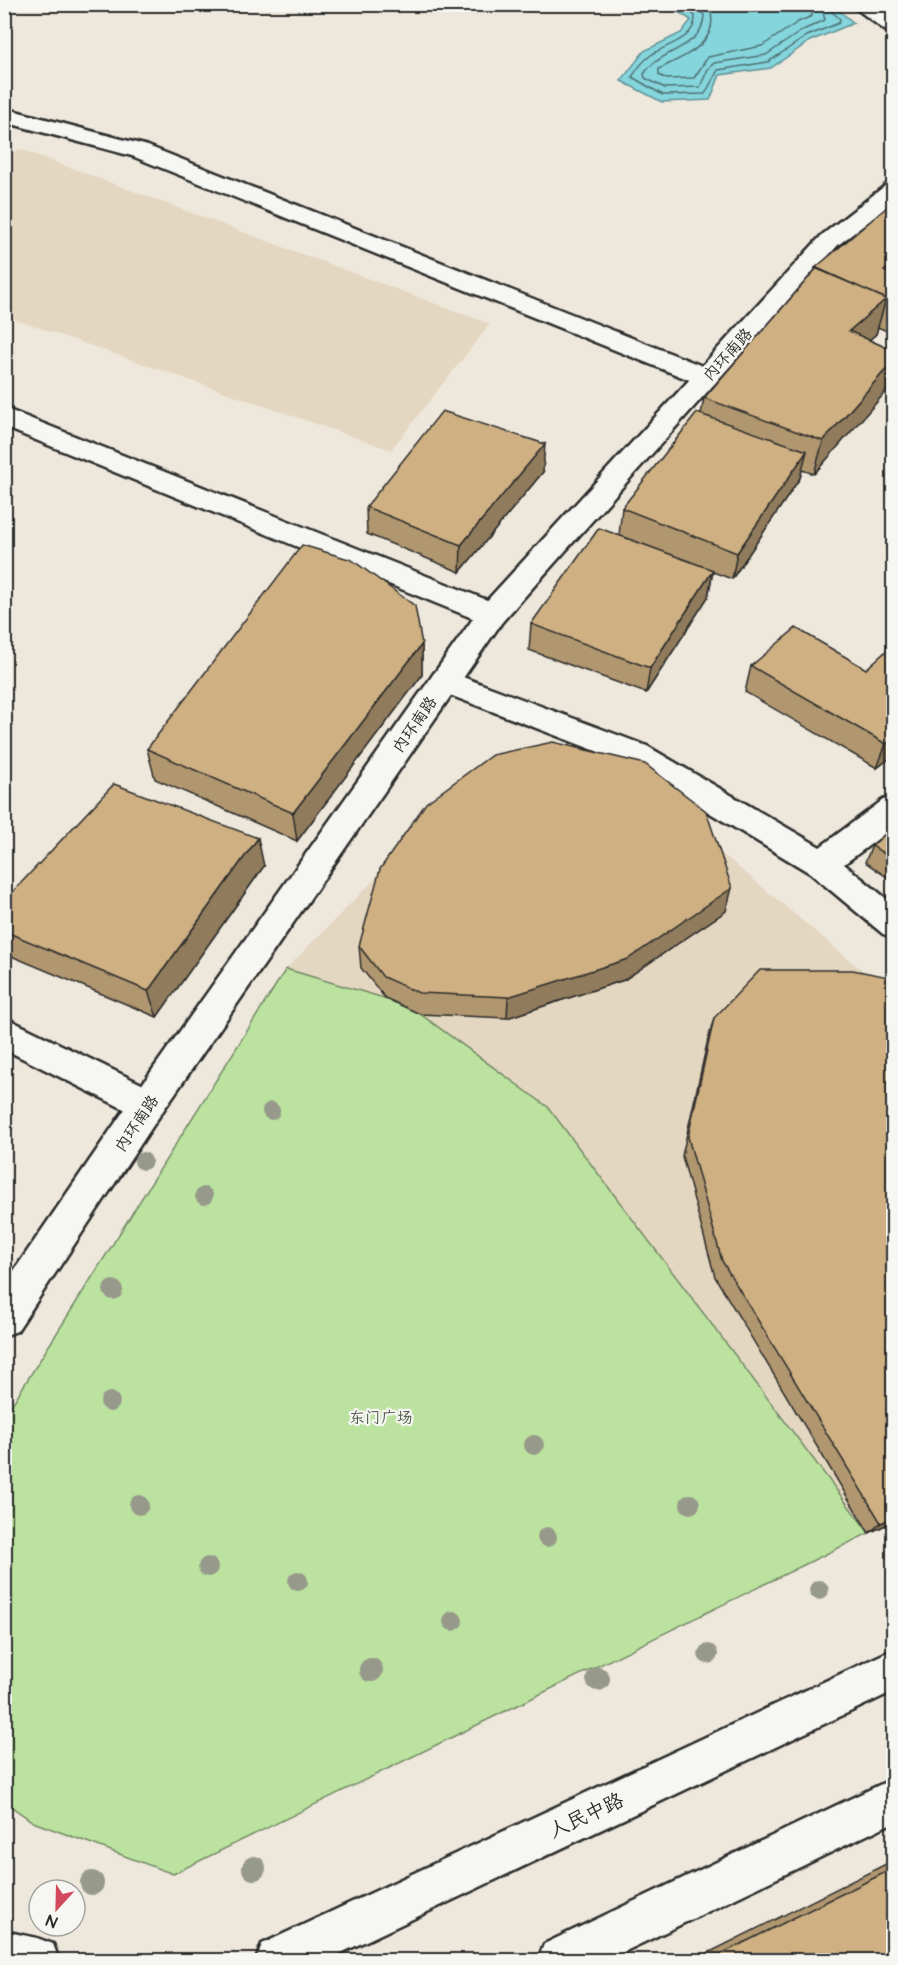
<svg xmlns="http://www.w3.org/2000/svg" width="898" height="1965" font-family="'Architects Daughter','LXGW WenKai TC',sans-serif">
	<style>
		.built { fill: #e4d7c1 }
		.green { fill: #bbe39f; stroke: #738765; stroke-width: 1.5 }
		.water { fill: #84d5dc; stroke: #609195; stroke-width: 1.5 }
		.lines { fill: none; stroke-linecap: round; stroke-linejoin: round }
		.shore { stroke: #4f6f72; stroke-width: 1.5 }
		.minor-casing { stroke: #2b2b2b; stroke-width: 5 }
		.major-casing { stroke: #2b2b2b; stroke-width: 5 }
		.minor { fill: #f6f6f2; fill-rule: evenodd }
		.major { fill: #f6f6f2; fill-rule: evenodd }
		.tree { fill: #97998b }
		.wall { fill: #b19770; stroke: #2b2b2b; stroke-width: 1.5 }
		.shaded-wall { fill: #907b5b; stroke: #2b2b2b; stroke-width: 1.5 }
		.building { fill: #ceb082; stroke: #2b2b2b; stroke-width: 1.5 }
		.labels { text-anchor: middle; stroke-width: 4.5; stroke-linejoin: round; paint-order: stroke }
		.street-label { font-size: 16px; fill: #2b2b2b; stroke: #f6f6f2 }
		.park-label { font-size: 16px; fill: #4f5948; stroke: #f6f6f2 }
		.near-street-label { font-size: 20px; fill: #2b2b2b; stroke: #f6f6f2 }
	</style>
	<rect width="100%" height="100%" fill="#eee8dc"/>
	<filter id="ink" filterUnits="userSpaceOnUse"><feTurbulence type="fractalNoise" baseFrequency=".0167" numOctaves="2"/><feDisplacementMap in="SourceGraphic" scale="12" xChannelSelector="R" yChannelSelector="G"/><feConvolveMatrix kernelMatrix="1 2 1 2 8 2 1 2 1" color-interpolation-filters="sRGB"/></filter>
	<g filter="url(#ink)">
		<!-- built -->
		<path class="built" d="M 20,149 L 490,324 L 391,450 L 5,316 L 5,158 Z
			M 426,827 L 700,835 L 893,996 L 869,1533 L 548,1107 L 420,1014 L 384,998 L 286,969 Z"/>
		<!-- green -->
		<path class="green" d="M 286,969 L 384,998 L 420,1014 L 548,1107 L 869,1533 L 173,1874 L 33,1822 L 5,1802 L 4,1417 Z"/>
		<!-- water -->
		<path class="water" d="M 677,5 L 832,5 L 854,23 L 810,41 L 771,68 L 720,75 L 710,100 L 662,102 L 621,81 L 644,51 L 681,33 L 691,20 L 675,10 Z"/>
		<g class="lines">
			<!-- shore -->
			<path class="shore" d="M 682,4 L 695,16 C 696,40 666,44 651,55 C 643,61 637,69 632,77 L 663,95 L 705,94 L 718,70 L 768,62 L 807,36 L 839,23 L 840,19 L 830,10 L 829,4
				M 692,4 L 704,15 C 703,50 660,48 644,74 L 645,78 L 665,88 L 700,87 L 708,69 L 714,63 L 766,55 L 803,30 L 825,20 L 821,4
				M 708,4 C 724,41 687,55 659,69 L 659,75 L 667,79 L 694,78 L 708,57 L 762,46 L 798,22 L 812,16 L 812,4"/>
			<!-- minor casing -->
			<g class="minor-casing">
				<path id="minor" d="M 850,4 L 875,4 L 894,16 L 894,32 L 886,31 Z
					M 4,108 L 148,146 L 715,371 L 719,377 L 715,383 L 706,386 L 697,383 L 132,156 L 4,122 Z
					M 4,408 L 502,606 L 506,614 L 502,622 L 492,625 L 482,622 L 4,427 Z
					M 444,670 L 647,746 L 820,847 L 883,800 L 894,797 L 894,827 L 844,864 L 894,905 L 894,938 L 883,934 L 810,873 L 625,762 L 434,689 L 429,681 L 434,673 Z
					M 4,1017 L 160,1093 L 165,1104 L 160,1115 L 148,1120 L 136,1115 L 4,1049 Z"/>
			</g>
			<!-- major casing -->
			<g class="major-casing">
				<path id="major" d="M 894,183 L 894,202 L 838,245 L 502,622 L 160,1115 L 17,1331 L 4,1336 L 4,1285 L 136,1093 L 482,606 L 822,235 L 886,185 Z
					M 894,1649 L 894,1691 L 326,1960 L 256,1960 L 262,1944 Z
					M 894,1778 L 894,1822 L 607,1960 L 538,1960 L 544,1944 Z
					M 4,1931 L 37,1938 L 53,1944 L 59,1960 L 4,1960 Z"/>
			</g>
			<!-- minor -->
			<use href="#minor" class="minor"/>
			<!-- major -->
			<use href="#major" class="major"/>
		</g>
		<!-- trees -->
		<g class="tree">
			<circle cx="271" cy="1111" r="9"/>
			<circle cx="143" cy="1161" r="9"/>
			<circle cx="204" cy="1196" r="9"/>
			<circle cx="113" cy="1290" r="10"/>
			<circle cx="110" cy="1402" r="10"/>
			<circle cx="534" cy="1445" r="10"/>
			<circle cx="690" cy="1504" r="10"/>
			<circle cx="139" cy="1505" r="10"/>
			<circle cx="547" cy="1537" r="10"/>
			<circle cx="208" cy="1567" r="10"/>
			<circle cx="298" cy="1581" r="10"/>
			<circle cx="819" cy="1590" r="10"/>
			<circle cx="453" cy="1621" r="10"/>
			<circle cx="708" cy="1654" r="10"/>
			<circle cx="371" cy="1670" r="12"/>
			<circle cx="598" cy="1679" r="12"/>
			<circle cx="254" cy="1868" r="12"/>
			<circle cx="92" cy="1883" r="12"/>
		</g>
		<!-- wall -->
		<path class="wall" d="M 815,268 L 894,302 L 894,326 L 889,332 L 878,327 L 876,334 L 869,340 L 894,351 L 894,372 L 889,388 L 814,474 L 802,470 L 800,478 L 732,579 L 713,572 L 708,597 L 646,693 L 529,650 L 531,624 L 642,544 L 619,535 L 622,508 L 701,414 L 704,398 L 815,270 Z
			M 543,472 L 460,572 L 367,534 L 366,507 Z
			M 422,644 L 422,675 L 297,841 L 155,779 L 147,749 Z
			M 751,666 L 866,669 L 894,755 L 877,768 L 745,692 Z
			M 894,826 L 894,882 L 865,862 L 872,846 Z
			M 264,866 L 157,1017 L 4,953 L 4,901 Z
			M 726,911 L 624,980 L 507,1018 L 420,1014 L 385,998 L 361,968 L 359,946 Z
			M 894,978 L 894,1521 L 869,1533 L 715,1277 L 682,1156 L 708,1039 L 714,1018 Z
			M 894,1860 L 894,1960 L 694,1960 Z"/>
		<!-- shaded-wall -->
		<path class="shaded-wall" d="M 894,262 L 894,283 L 884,271 Z
			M 886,299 L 876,334 L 841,365 L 849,331 Z
			M 894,315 L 894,326 L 889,332 Z
			M 894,360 L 894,372 L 889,388 L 814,474 L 823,441 Z
			M 545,444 L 543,472 L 460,572 L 461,545 Z
			M 807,451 L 800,478 L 732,579 L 737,553 Z
			M 713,570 L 708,597 L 646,693 L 650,668 Z
			M 422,644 L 422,675 L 297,841 L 293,813 Z
			M 894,738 L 894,755 L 877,768 L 886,744 Z
			M 258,838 L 264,866 L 157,1017 L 148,991 Z
			M 732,888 L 726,911 L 624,980 L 507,1018 L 508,997 Z
			M 894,1517 L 894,1521 L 869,1533 L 881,1523 Z"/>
		<!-- building -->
		<path class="building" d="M 894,201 L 894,262 L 884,271 L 894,276 L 894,302 L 815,268 Z
			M 817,268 L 886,299 L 849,331 L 894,351 L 894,360 L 823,441 L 704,398 Z
			M 442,411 L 545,444 L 461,545 L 366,507 Z
			M 697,413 L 807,451 L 737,553 L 622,508 Z
			M 599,528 L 713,570 L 650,668 L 531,624 Z
			M 302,545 L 352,560 L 415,606 L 422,644 L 293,813 L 147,749 Z
			M 796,628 L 866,669 L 894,644 L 894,738 L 886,744 L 751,666 Z
			M 553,742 L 645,764 L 706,811 L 732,888 L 628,959 L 508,997 L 419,993 L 383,977 L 359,946 L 380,869 L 426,803 L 492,755 Z
			M 114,784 L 258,838 L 148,991 L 4,931 L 4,901 Z
			M 894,826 L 894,860 L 872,846 Z
			M 760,970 L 853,970 L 894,978 L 894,1517 L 881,1523 L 722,1261 L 688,1137 L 714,1018 Z
			M 894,1868 L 894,1960 L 709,1960 Z"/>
	</g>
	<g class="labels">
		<!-- street labels -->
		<g class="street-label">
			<text transform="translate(727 354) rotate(-48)" y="6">内环南路</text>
			<text transform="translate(414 724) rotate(-55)" y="6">内环南路</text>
			<text transform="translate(136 1123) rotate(-56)" y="6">内环南路</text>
		</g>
		<!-- park labels -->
		<g class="park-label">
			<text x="381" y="1423">东门广场</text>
		</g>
		<!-- near-street labels -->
		<g class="near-street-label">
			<text transform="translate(586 1815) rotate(-25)" y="7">人民中路</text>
		</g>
	</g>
	<!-- margin -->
	<rect width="898" height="1965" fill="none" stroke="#f6f6f2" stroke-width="24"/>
	<rect x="12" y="12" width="874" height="1941" fill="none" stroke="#2b2b2b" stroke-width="2" filter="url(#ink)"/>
	<!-- north arrow -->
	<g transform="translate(57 1908) rotate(202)"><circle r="28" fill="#f6f6f2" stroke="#a5a5a2" stroke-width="1.5"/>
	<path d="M0-4.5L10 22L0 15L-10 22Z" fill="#d1495b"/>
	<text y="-9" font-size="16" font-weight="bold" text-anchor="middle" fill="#2b2b2b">N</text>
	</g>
</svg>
